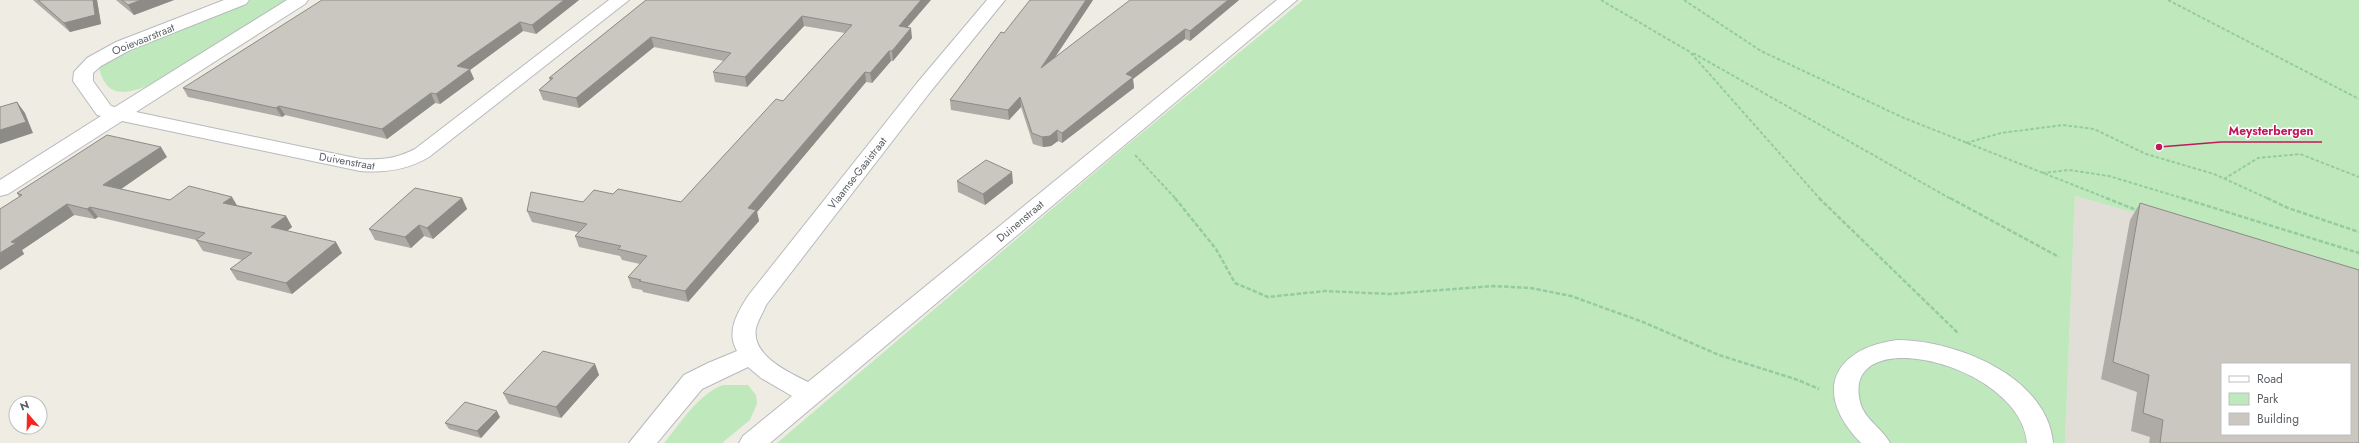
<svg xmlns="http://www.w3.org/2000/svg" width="2359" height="443" font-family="Jost,sans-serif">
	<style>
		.industrial { fill: #e0ded7; fill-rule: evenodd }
		.green { fill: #bfe9bd }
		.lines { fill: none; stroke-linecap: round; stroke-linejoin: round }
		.minor-casing { stroke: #b6babe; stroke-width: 2 }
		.path-far1 { stroke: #95cba2; stroke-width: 2; stroke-dasharray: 3.5 2; stroke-linecap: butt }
		.path { stroke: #95cba2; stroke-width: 2.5; stroke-dasharray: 4.5 2; stroke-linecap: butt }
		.minor { fill: #fff; fill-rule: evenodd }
		.wall { fill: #aeaaa5 }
		.shaded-wall { fill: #8d8b86 }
		.building { fill: #cac6c0; stroke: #8d8b86; fill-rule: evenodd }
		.labels { text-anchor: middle; stroke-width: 3; stroke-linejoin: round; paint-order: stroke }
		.street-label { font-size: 11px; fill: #5b6065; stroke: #fff }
		.leader { fill: none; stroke: #c2185b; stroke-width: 1.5 }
		.callout-dot { fill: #c2185b; stroke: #fff; stroke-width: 1.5 }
		.callout-label { font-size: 12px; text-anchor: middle; font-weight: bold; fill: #c2185b; stroke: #fff; stroke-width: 3; stroke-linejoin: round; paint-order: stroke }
	</style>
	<rect width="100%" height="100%" fill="#efece3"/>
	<!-- industrial -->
	<path class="industrial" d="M 2075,196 L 2359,277 L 2359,443 L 2065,443 ZM 2222,364 L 2350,364 L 2350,434 L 2222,434 Z"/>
	<!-- green -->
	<path class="green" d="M 249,0 L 291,0 L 153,84 C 129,93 107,101 99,68 L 108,59 L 125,49 Z
		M 1303,0 L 2359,0 L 2359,277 L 2075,196 L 2065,443 L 777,443 L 1120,151 Z
		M 723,385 L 748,385 L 756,395 L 757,404 L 750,420 L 722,443 L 664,443 C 681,423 697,395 723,385 Z"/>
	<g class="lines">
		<!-- minor casing -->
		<g class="minor-casing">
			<path id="minor" d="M 224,0 L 249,0 L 246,4 L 130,50 L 101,66 L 93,73 L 93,81 L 111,106 L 115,107 L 287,0 L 308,0 L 305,4 L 136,112 L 360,159 C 381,160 396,159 415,149 L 609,0 L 629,0 L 429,157 C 407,170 385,173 360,171 L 122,121 L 8,194 L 0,196 L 0,180 L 101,116 L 97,115 L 73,81 L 74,72 L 87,58 L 116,42 Z
				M 987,0 L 1005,0 L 931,91 L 766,305 C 763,313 758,320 756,328 C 751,356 789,372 808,382 L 1277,0 L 1297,0 L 770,443 L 739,443 L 743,436 L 792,396 L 761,378 L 748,367 L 702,389 L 657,443 L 629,443 L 684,375 L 708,363 L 737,351 C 726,332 737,313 748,296 L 917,83 Z
				M 1897,340 C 1955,340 2047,376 2053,443 L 2027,443 C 2021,364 1840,320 1860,402 C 1864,419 1882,428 1890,443 L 1861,443 C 1813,394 1831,349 1897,340 Z"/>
		</g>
		<!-- path-far1 -->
		<path class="path-far1" d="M 1601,0 L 1690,52 L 1820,199
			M 1684,0 L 1761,51 L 1904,118 L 2109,199
			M 2168,0 L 2359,99
			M 1693,53 L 1951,199
			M 1966,143 L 2001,133 L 2063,125 L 2094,129 L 2146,154 L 2214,174 L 2269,199
			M 1135,155 L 1176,199
			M 2042,173 L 2069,170 L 2109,176 L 2185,199
			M 2224,179 L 2258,158 L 2300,154 L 2359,177"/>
		<!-- path -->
		<path class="path" d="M 1175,198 L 1216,249 L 1235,283 L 1268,297 L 1325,291 L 1390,294 L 1493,286 L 1531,288 L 1571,296 L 1643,322 L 1719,355 L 1798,380 L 1819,389
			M 1819,198 L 1959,334
			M 1950,198 L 2059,257
			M 2106,198 L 2139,211
			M 2182,198 L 2359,253
			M 2267,198 L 2288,208 L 2359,232"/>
		<!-- minor -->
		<use href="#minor" class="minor"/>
	</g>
	<!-- wall -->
	<path class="wall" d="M 33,0 L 97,0 L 101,24 L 70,32 Z
		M 116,0 L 174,0 L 134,15 Z
		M 579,0 L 536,34 L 523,31 L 470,70 L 474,79 L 440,104 L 435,103 L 387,139 L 285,115 L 282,117 L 188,97 L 183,88 Z
		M 646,0 L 908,27 L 912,38 L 893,61 L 891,61 L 872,83 L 866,82 L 757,212 L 759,221 L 688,302 L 643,292 L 642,290 L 632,288 L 628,277 L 640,264 L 622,260 L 620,256 L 579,247 L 575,236 L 578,232 L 532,222 L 527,211 L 583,202 L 613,194 L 681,202 L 783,101 L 845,33 L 804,26 L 747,87 L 715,82 L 713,72 L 724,61 L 654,47 L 579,108 L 543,100 L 539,90 L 550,80 L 549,78 Z
		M 1093,0 L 1056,56 L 1239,0 L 1190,41 L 1185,39 L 1133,79 L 1134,88 L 1062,143 L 1058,141 L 1051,146 L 1043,147 L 1033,144 L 1021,107 L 1009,120 L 951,110 L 950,100 L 1004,33 Z
		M 167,157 L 121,189 L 170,200 L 237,205 L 286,216 L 292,227 L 287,231 L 342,253 L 292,294 L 237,280 L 230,269 L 242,260 L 203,251 L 196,240 L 98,217 L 95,219 L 74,215 L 22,250 L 24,254 L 0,270 L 19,197 L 17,193 Z
		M 957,181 L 1013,183 L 985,205 L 958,192 Z
		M 462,198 L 467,209 L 433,239 L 424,236 L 411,248 L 375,240 L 369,229 Z
		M 2140,203 L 2359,443 L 2149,443 L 2150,437 L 2131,431 L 2137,392 L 2101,379 L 2130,220 Z
		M 595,364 L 599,375 L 561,418 L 509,404 L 503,393 Z
		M 500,417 L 481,438 L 449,429 L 445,423 Z"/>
	<!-- shaded-wall -->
	<path class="shaded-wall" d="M 93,0 L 97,0 L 101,24 L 70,32 L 64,23 Z
		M 141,0 L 174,0 L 134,15 L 128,5 Z
		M 564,0 L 579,0 L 536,34 L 532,25 Z
		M 921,0 L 931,0 L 900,36 L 899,26 Z
		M 1086,0 L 1093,0 L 1041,78 L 1041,68 Z
		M 1228,0 L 1239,0 L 1190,41 L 1190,31 Z
		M 802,16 L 804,26 L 747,87 L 745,77 Z
		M 520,22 L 523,31 L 470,70 L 474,79 L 440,104 L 436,94 L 457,66 Z
		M 911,28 L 912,38 L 893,61 L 892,51 Z
		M 1185,29 L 1185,39 L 1133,79 L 1134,88 L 1062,143 L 1062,133 L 1126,74 Z
		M 651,37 L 654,47 L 579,108 L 576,98 Z
		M 889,51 L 891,61 L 872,83 L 870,73 Z
		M 865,72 L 866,82 L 757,212 L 759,221 L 688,302 L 685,291 L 748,208 Z
		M 431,93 L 435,103 L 387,139 L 382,129 Z
		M 1020,97 L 1021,107 L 1009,120 L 1008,110 Z
		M 17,102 L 25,113 L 33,133 L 0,144 L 0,130 Z
		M 279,106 L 285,115 L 282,117 L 276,108 Z
		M 1057,130 L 1058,141 L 1051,146 L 1043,147 L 1042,137 Z
		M 161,147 L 167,157 L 111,196 L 103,185 Z
		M 1012,172 L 1013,183 L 985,205 L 983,194 Z
		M 232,197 L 238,207 L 223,203 Z
		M 462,198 L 467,209 L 433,239 L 427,228 Z
		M 67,204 L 74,215 L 22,250 L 24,254 L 0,270 L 0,253 L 11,242 Z
		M 90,207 L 98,217 L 95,219 L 87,209 Z
		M 286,216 L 292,227 L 278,238 L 271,227 Z
		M 419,225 L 424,236 L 411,248 L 405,237 Z
		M 336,242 L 342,253 L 292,294 L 286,283 Z
		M 595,364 L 599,375 L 561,418 L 556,407 Z
		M 497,411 L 500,417 L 481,438 L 477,431 Z"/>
	<!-- building -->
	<path class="building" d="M 38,0 L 93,0 L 95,15 L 64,23 Z
		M 122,0 L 141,0 L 128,5 Z
		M 322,0 L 564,0 L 532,25 L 520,22 L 457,66 L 470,69 L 436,94 L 431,93 L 382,129 L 279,106 L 276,108 L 183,88 Z
		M 646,0 L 921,0 L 899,26 L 911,28 L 892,51 L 889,51 L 870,73 L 865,72 L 748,208 L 756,210 L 685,291 L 639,281 L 641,280 L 628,277 L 647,256 L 618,249 L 621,246 L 575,236 L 587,224 L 527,211 L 531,192 L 583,202 L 594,190 L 613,194 L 618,189 L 681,202 L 776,99 L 783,101 L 852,25 L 802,16 L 745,77 L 713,72 L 731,53 L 651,37 L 576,98 L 539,90 L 553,78 L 549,78 Z
		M 1030,0 L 1086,0 L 1041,68 L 1130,0 L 1228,0 L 1190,31 L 1185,29 L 1126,74 L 1133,77 L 1062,133 L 1057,130 L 1050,136 L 1042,137 L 1032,133 L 1020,97 L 1008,110 L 950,100 L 1001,32 L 1004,33 Z
		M 17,102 L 26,122 L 0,130 L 0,107 Z
		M 107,135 L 161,147 L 103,185 L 170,200 L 189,186 L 232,197 L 223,203 L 286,216 L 271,227 L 336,242 L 286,283 L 230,269 L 252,253 L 196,240 L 205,233 L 90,207 L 87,209 L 67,204 L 11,242 L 16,243 L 0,253 L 0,209 L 22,195 L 17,193 Z
		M 986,160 L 1012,172 L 983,194 L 957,181 Z
		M 415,188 L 462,198 L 427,228 L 419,225 L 405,237 L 369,229 Z
		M 2140,203 L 2359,270 L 2359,443 L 2160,443 L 2163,420 L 2143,413 L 2149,375 L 2113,362 ZM 2222,364 L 2350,364 L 2350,434 L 2222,434 Z
		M 543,351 L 595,364 L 556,407 L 503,393 Z
		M 465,402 L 497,411 L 477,431 L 445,423 Z"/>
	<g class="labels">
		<!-- street labels -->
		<g class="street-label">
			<text transform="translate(143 39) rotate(-22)" y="4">Ooievaarstraat</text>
			<text transform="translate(347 161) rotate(10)" y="4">Duivenstraat</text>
			<text transform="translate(857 173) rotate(-52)" y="4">Vlaamse-Gaaistraat</text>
			<text transform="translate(1020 221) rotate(-40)" y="4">Duinenstraat</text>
		</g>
	</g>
	<!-- callouts -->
	<path class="leader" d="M2159 147L2221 142H2322"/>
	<circle class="callout-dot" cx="2159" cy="147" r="4"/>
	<g class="callout-label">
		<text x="2271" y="135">Meysterbergen</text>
	</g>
	<!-- legend -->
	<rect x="2221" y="363" width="130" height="72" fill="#ffffff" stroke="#bdbfc1"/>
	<rect x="2229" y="376" width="20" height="6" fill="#ffffff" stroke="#bdbfc1"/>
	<text x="2257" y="383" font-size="12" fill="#5b6065">Road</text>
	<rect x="2229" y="393" width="20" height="12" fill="#bfe9bd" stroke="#bdbfc1"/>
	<text x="2257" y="403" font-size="12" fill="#5b6065">Park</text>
	<rect x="2229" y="413" width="20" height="12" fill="#cac6c0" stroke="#bdbfc1"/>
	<text x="2257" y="423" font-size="12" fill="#5b6065">Building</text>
	<!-- north arrow -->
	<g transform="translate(28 415) rotate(340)"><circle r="19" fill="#ffffff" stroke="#bdbfc1"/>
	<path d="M0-3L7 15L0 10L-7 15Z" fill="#f82620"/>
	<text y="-6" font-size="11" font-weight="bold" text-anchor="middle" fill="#5b6065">N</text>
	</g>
</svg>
